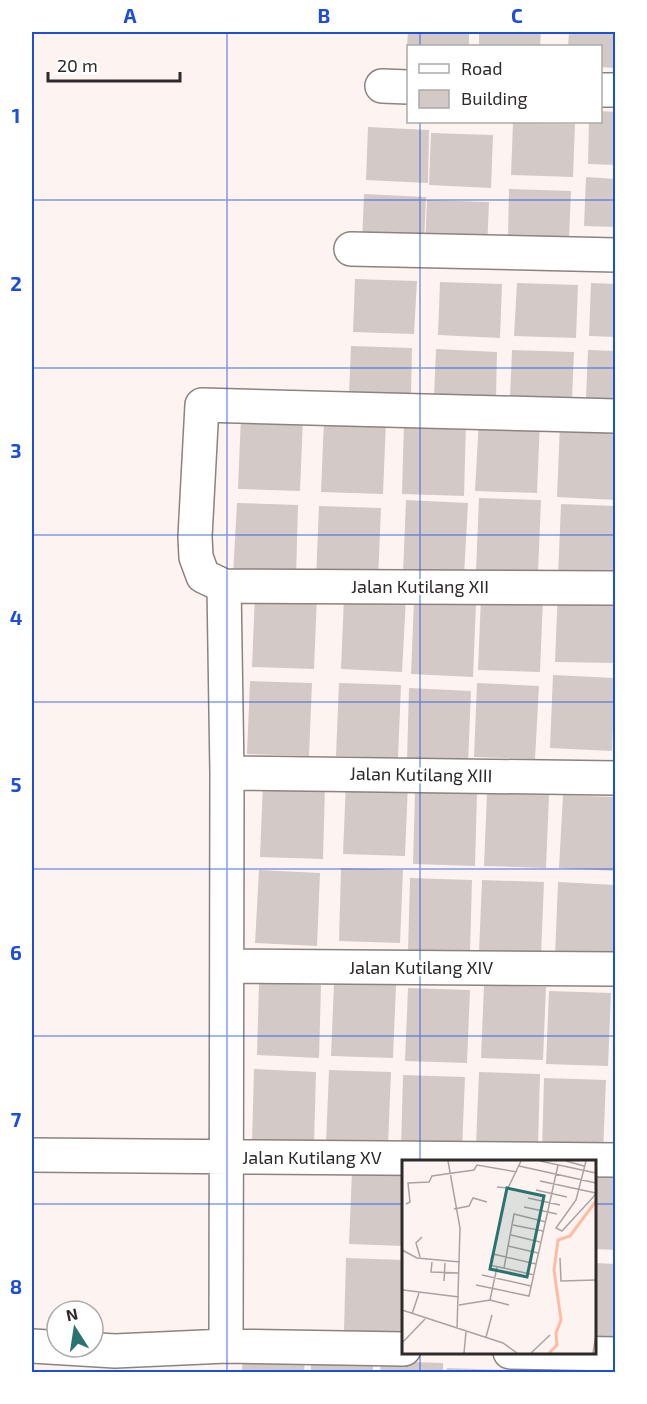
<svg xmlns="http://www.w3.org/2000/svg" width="647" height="1404" font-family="'Exo 2',sans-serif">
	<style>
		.building { fill: #d3cac8 }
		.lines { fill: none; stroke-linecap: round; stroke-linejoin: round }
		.minor-casing { stroke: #8b8380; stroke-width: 36 }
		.minor { stroke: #fff; stroke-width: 33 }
		.grid { fill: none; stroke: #1d4ed8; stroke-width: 1.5; stroke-opacity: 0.55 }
		.labels { text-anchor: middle; stroke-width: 4.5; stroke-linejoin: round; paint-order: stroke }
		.street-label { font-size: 18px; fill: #2d2a29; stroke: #fff }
		.inset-river { fill: none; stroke: #febca6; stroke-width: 3 }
		.inset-road { fill: none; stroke: #aaa3a1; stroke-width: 1.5 }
		.view { fill: #2a736e; fill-opacity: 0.15; stroke: #2a736e; stroke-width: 3 }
		.inset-edge { fill: none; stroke: #2d2a29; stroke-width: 3 }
		.neatline { fill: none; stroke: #1d4ed8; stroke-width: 2 }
		.grid-label { font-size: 20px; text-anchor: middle; font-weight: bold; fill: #1d4ed8 }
	</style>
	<rect width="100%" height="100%" fill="#fdf4f1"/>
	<!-- building -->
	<path class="building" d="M 408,32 L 469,32 L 469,46 L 407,46 Z
		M 479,32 L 541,32 L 540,46 L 479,46 Z
		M 569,32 L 616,32 L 616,68 L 600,67 L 600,46 L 568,46 Z
		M 407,54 L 408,54 L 408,72 L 406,72 Z
		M 600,111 L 616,112 L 616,165 L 588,164 L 589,122 L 600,122 Z
		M 513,123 L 575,124 L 573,177 L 511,175 Z
		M 368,127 L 429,130 L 428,183 L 366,180 Z
		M 431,133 L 493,135 L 491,188 L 429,185 Z
		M 586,177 L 616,179 L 616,227 L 584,226 Z
		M 509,189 L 571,191 L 569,239 L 508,237 Z
		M 364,194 L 426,197 L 424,244 L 362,242 Z
		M 427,200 L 489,202 L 487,250 L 425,247 Z
		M 355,279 L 417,281 L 414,334 L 353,332 Z
		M 440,282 L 502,284 L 500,338 L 438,335 Z
		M 517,283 L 578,285 L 576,338 L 514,336 Z
		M 591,283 L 616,284 L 616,337 L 589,336 Z
		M 351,346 L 412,348 L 411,396 L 349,394 Z
		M 436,349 L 497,352 L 496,399 L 434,397 Z
		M 512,350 L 574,352 L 572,400 L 510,398 Z
		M 588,350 L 616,351 L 616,399 L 586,398 Z
		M 241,416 L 303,418 L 300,491 L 238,489 Z
		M 479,418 L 540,420 L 537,493 L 475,491 Z
		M 324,419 L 386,421 L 383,494 L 321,492 Z
		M 404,421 L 466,423 L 464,496 L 402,494 Z
		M 560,424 L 616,427 L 616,500 L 557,497 Z
		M 479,498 L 541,500 L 538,573 L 476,571 Z
		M 406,500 L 468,503 L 464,576 L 403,574 Z
		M 237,503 L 298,505 L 296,578 L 233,576 Z
		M 561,504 L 616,506 L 616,580 L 558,577 Z
		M 319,506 L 381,508 L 378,581 L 316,579 Z
		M 558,589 L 616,591 L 616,663 L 555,662 Z
		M 255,594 L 317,596 L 314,669 L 252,667 Z
		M 344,596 L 406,598 L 402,672 L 341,669 Z
		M 481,596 L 543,599 L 540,672 L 478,670 Z
		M 414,601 L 476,604 L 473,677 L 411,674 Z
		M 553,675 L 615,678 L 612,751 L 550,748 Z
		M 250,681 L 312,683 L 309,756 L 247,754 Z
		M 339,683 L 401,685 L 398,758 L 336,756 Z
		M 477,683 L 539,686 L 535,759 L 474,757 Z
		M 409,688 L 471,691 L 468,764 L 407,761 Z
		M 346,781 L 408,783 L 405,856 L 343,854 Z
		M 263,783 L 325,786 L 323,859 L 260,857 Z
		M 415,791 L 477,793 L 475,866 L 413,864 Z
		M 487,793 L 549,795 L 546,868 L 484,866 Z
		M 563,795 L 616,797 L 616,871 L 559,868 Z
		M 341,868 L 403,870 L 400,943 L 339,941 Z
		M 259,870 L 320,873 L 317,946 L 255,943 Z
		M 410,878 L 472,880 L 470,953 L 408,951 Z
		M 482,880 L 544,882 L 541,955 L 479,953 Z
		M 558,882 L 616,885 L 616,958 L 555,956 Z
		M 259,982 L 321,985 L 319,1058 L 257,1055 Z
		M 334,983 L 396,985 L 393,1058 L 331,1056 Z
		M 484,985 L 546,987 L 543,1060 L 481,1058 Z
		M 408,988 L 470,990 L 467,1063 L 405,1061 Z
		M 549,991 L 611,993 L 608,1066 L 546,1064 Z
		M 254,1069 L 316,1072 L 314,1145 L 252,1142 Z
		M 329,1070 L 391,1072 L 388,1145 L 326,1143 Z
		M 479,1072 L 540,1074 L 538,1147 L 476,1145 Z
		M 403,1075 L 465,1077 L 462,1150 L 401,1148 Z
		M 544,1078 L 606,1080 L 603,1153 L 542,1151 Z
		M 352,1171 L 404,1173 L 404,1246 L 349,1244 Z
		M 594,1176 L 616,1176 L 616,1250 L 594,1249 Z
		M 346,1258 L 404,1260 L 404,1333 L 344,1331 Z
		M 594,1263 L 616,1264 L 616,1336 L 594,1336 Z
		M 243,1353 L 305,1356 L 304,1372 L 242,1372 Z
		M 311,1354 L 373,1356 L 373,1372 L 311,1372 Z
		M 381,1361 L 443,1363 L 443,1372 L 380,1372 Z
		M 447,1368 L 508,1370 L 508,1372 L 446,1372 Z"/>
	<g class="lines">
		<!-- minor casing -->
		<g class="minor-casing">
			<path id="minor" d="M 382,86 L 408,87
				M 600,90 L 616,90
				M 351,249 L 616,255
				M 616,416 L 202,405 L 195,537 L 196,557 L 203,576 L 224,586 L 616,588
				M 227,773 L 616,778
				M 227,966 L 616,969
				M 32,1155 L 616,1160
				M 32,1346 L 115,1351 L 226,1346 L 227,773 L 224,586
				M 226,1346 L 404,1349
				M 510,1352 L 616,1354"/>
		</g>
		<!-- minor -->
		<use href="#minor" class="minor"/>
	</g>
	<!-- grid -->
	<path class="grid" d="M 227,32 L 227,1372M 420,32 L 420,46M 420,122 L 420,1161M 32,200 L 616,200M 32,368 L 616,368M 32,535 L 616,535M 32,702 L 616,702M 32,869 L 616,869M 32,1036 L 616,1036M 32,1204 L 404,1204M 594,1204 L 616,1204M 420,1352 L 420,1372"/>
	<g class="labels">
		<!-- street labels -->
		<g class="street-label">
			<text x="420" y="593">Jalan Kutilang XII</text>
			<text transform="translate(421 775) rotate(1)" y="6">Jalan Kutilang XIII</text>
			<text x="421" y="974">Jalan Kutilang XIV</text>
			<text x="312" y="1164">Jalan Kutilang XV</text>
		</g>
	</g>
	<!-- overview -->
	<g transform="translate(402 1160)">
		<rect width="194" height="194" fill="#fdf4f1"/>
		<path class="inset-river" d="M 147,193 L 155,185 L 154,173 L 159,160 L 152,110 L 156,80 L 168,76 L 194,41"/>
		<path class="inset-road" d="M 46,1 L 58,68 L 55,169M 138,1 L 194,13M 164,1 L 182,6M 184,1 L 174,40 L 154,68 L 160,71 L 194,34M 117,6 L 194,23M 138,21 L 194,33M 95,27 L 106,28 L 119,1M 134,30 L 165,37M 126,38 L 158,45M 4,44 L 8,42 L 6,23 L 27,22 L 30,16 L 72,10 L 75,5 L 115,12M 122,47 L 155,54M 52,49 L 67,46 L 71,38 L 85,42M 111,65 L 141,71M 109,75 L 138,82M 106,86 L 136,93M 0,90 L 15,98 L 58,102M 18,97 L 14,83 L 20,77M 158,98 L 159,121 L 194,120M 89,99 L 91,94 L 134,104M 30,102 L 29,112 L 57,113M 87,105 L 102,108 L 112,54 L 144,62M 102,108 L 132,115M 80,115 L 129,126M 42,121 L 43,103M 74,125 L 127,136 L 156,5M 1,130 L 57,137M 88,140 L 107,145M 57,145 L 88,140 L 95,107M 0,150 L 101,183 L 115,193M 10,154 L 17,133M 84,177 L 90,155M 0,183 L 23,159M 62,193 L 64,172M 129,193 L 148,175M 191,193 L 194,175"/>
		<path class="view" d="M 105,28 L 142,36 L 125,117 L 88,109 Z"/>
		<rect width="194" height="194" class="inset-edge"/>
	</g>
	<!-- border -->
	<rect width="647" height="1404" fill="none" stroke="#ffffff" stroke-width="66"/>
	<!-- legend -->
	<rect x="407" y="45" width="195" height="78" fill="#ffffff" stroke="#abaaa9" stroke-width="1.5"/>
	<rect x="419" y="64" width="30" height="9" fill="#ffffff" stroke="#abaaa9" stroke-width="1.5"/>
	<text x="461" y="75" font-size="18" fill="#2d2a29">Road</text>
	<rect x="419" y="90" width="30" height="18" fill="#d3cac8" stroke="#abaaa9" stroke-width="1.5"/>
	<text x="461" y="105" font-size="18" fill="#2d2a29">Building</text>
	<!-- north arrow -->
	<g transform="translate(75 1329) rotate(348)"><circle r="28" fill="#ffffff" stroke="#abaaa9" stroke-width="1.5"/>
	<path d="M0-4.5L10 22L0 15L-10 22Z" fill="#2a736e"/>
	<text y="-9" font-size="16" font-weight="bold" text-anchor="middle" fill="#2d2a29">N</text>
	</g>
	<!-- scale -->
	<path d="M48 72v9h132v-9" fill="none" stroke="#2d2a29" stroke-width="3"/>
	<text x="57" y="72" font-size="18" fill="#2d2a29" stroke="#ffffff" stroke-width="4.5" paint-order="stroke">20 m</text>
	<rect x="33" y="33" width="581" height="1338" class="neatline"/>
	<g class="grid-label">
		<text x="130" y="23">A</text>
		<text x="324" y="23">B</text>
		<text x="517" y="23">C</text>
		<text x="16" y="123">1</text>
		<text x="16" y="291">2</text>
		<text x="16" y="458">3</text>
		<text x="16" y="625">4</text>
		<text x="16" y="792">5</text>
		<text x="16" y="960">6</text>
		<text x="16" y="1127">7</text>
		<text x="16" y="1294">8</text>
	</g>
</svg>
